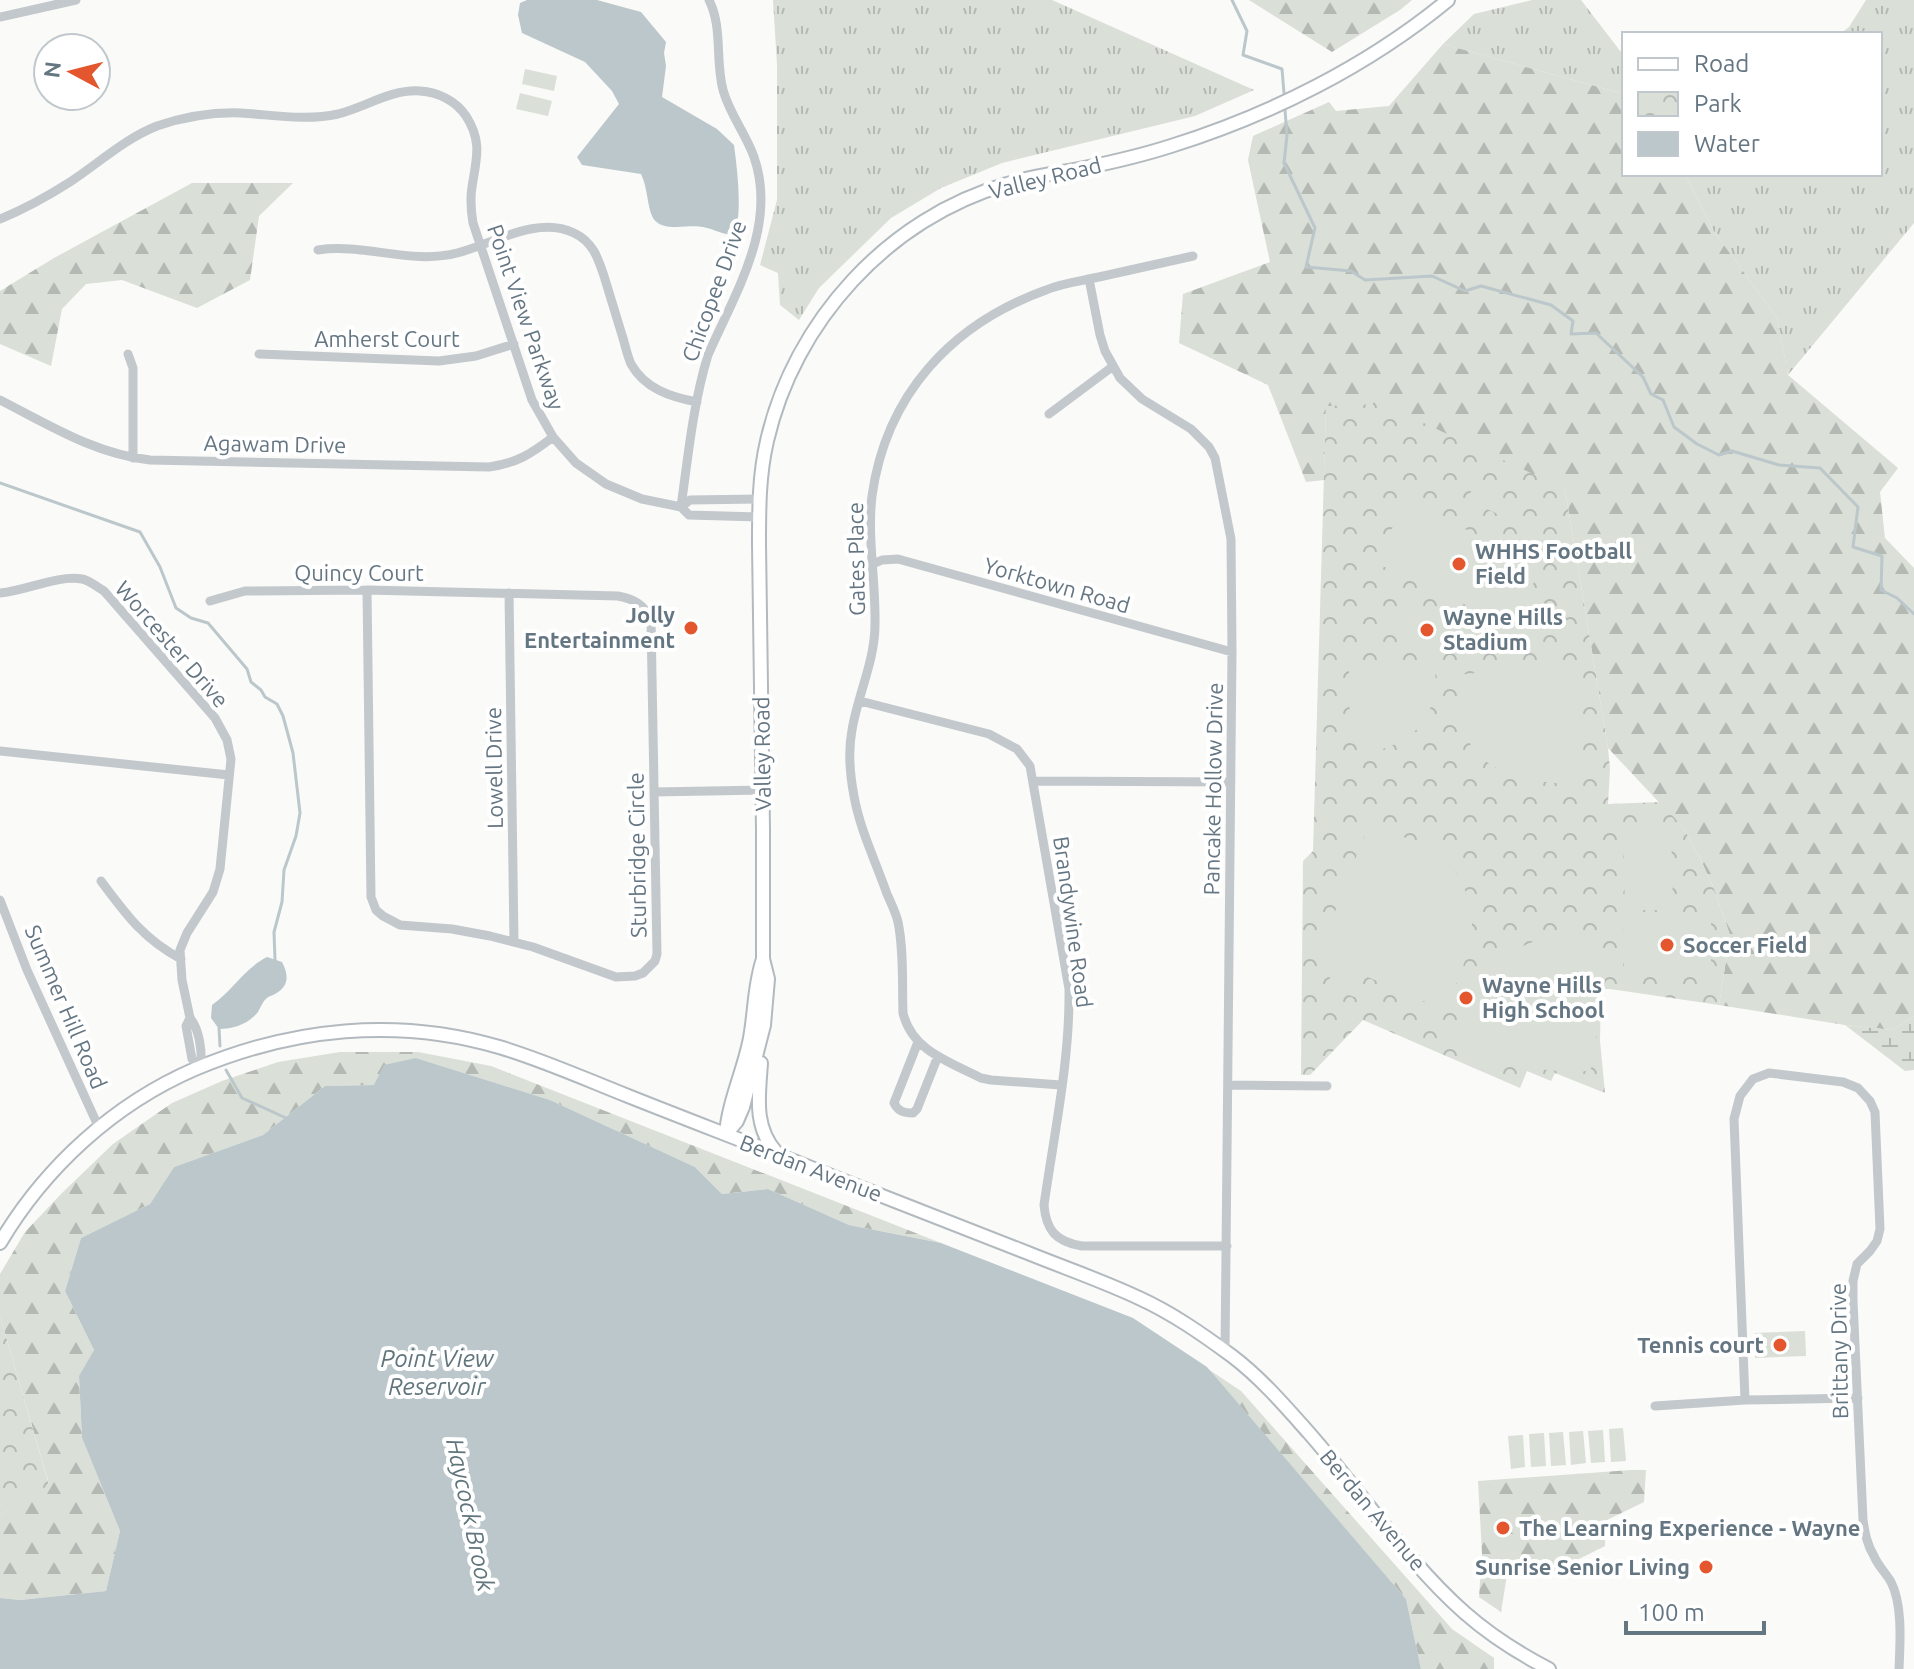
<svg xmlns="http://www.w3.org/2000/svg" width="1914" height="1669" font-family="Ubuntu,sans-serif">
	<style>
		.grass { fill: url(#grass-tufts) }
		.forest { fill: url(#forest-firs) }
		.wetland { fill: url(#wetland-marsh) }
		.park { fill: url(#park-crowns) }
		.pitch { fill: #dadfd7 }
		.water { fill: #bbc7cb }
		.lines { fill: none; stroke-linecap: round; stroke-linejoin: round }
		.stream { stroke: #bbc7cb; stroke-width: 3 }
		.secondary-casing { stroke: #b3babf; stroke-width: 16 }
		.minor { stroke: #c3c8cc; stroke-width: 9 }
		.secondary { stroke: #fff; stroke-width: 12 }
		.poi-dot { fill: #e4572e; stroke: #fff; stroke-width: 3 }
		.labels { text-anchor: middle; stroke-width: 8; stroke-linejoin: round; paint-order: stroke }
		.street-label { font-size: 22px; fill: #657683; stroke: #fff }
		.poi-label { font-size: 22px; font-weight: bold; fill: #657683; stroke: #fff; text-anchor: start }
		.water-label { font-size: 24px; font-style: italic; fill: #60757c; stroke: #fff }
	</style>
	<defs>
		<pattern id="grass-tufts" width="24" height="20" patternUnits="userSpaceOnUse" patternTransform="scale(2)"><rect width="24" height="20" fill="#dadfd7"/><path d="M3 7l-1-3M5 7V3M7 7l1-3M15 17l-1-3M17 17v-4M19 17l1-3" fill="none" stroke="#b4b9b4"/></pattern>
		<pattern id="forest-firs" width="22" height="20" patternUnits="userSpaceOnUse" patternTransform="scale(2)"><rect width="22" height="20" fill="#dadfd7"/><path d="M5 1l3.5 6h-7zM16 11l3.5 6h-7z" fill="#b4b9b4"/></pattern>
		<pattern id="wetland-marsh" width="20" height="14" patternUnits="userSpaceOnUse" patternTransform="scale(2)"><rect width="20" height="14" fill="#dadfd7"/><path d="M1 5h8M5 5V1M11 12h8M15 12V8" fill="none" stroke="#b4b9b4"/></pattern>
		<pattern id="park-crowns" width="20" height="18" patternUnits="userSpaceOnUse" patternTransform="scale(2)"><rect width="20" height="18" fill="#dadfd7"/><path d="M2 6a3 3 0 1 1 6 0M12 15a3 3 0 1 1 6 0" fill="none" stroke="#b4b9b4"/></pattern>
	</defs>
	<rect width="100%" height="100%" fill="#fafaf8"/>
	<!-- grass -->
	<path class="grass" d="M 773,0 L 1052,0 L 1254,90 L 1195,116 L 1002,163 L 941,188 L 891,218 L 819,288 L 799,320 L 780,305 L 778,273 L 760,265 L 777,200 L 777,64 Z
		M 1532,0 L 1581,0 L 1624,56 L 1624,94 L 1443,44 L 1474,14 Z
		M 1866,0 L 1914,0 L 1914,223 L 1788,375 L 1777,318 L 1713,230 L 1685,174 L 1880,174 L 1880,34 L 1840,34 L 1849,27 Z"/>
	<!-- forest -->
	<path class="forest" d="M 1249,0 L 1412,0 L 1400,10 L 1332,52 Z
		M 1443,44 L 1624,94 L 1624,174 L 1685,174 L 1713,230 L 1777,318 L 1788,375 L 1898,468 L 1880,492 L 1885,538 L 1914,568 L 1914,1016 L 1893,1030 L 1845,1025 L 1719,1005 L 1730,935 L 1714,889 L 1700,858 L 1684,829 L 1608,748 L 1565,489 L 1326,407 L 1324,480 L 1306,482 L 1268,385 L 1179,343 L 1183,294 L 1270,262 L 1248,160 L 1253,136 L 1329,102 L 1336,111 L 1389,106 Z
		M 192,183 L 293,183 L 259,216 L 250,280 L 197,308 L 122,280 L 86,284 L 62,309 L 51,366 L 0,344 L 0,291 L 54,258 Z
		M 340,1052 L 418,1052 L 491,1066 L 941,1243 L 849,1225 L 768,1189 L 722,1194 L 695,1167 L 550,1100 L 416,1058 L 374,1085 L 325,1086 L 263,1135 L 174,1167 L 150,1204 L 81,1238 L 65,1291 L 94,1350 L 79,1377 L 82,1438 L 120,1531 L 106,1591 L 20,1600 L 0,1598 L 0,1515 L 49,1484 L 0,1316 L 0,1274 L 25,1232 L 62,1193 L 113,1144 L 172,1103 L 222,1081 L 278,1062 Z
		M 1208,1369 L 1241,1391 L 1452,1629 L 1494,1658 L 1494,1669 L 1421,1669 L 1406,1599 Z
		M 1631,1470 L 1646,1470 L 1644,1502 L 1605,1521 L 1605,1546 L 1543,1577 L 1507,1575 L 1501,1612 L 1479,1597 L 1482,1553 L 1478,1481 Z"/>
	<!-- wetland -->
	<path class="wetland" d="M 1914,1016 L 1914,1070 L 1905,1071 L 1845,1025 L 1893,1030 Z"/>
	<!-- park -->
	<path class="park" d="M 1383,404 L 1565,489 L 1608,748 L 1610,769 L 1608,804 L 1661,802 L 1684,829 L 1700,858 L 1714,889 L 1730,935 L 1719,1005 L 1610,989 L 1601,989 L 1600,1041 L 1605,1093 L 1555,1073 L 1551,1081 L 1527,1071 L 1520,1088 L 1363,1020 L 1310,1075 L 1301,1075 L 1303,861 L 1313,851 L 1326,406 Z
		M 0,1316 L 49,1485 L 0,1515 Z"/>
	<!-- pitch -->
	<path class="pitch" d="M 525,69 L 557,76 L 554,91 L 522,84 Z
		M 520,93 L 552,101 L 548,116 L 516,109 Z
		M 1473,487 L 1505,502 L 1500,515 L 1467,500 Z
		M 1405,501 L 1542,565 L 1513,627 L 1376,563 Z
		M 1406,609 L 1456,631 L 1448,650 L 1431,642 L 1429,645 L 1419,641 L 1420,638 L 1398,628 Z
		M 1354,661 L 1435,663 L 1436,692 L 1426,720 L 1406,740 L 1383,749 L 1350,743 L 1349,666 Z
		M 1566,663 L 1578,676 L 1579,784 C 1540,783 1487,779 1467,738 C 1458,719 1458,696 1457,675 Z
		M 1369,824 L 1422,844 L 1451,863 L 1470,900 L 1473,937 L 1459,978 L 1444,1010 L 1326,959 L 1319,950 L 1320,938 L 1329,927 Z
		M 1671,824 L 1673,910 L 1625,910 L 1623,825 Z
		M 1711,919 L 1711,970 L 1624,972 L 1623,920 Z
		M 1575,934 L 1599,935 L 1596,1058 L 1590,1070 L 1576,1073 L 1460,1061 C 1460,1040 1461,1019 1467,999 C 1477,970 1516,946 1544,938 C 1554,935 1565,935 1575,934 Z
		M 1332,971 L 1363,982 L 1357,998 L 1327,987 Z
		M 1805,1331 L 1806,1356 L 1755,1358 L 1755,1333 Z
		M 1623,1428 L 1626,1461 L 1611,1462 L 1609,1429 Z
		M 1603,1430 L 1605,1462 L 1591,1463 L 1588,1431 Z
		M 1583,1431 L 1586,1463 L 1571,1465 L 1569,1432 Z
		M 1563,1432 L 1566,1465 L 1551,1466 L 1549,1433 Z
		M 1544,1433 L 1546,1466 L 1531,1467 L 1529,1434 Z
		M 1523,1435 L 1525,1467 L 1511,1469 L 1508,1436 Z"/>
	<!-- water -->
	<path class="water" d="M 527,0 L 597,0 L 641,12 L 666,42 L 664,53 L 666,66 L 662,97 L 717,129 L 734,145 C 737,167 743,215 734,235 C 723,235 714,229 703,227 C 689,224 662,233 653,218 C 647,207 648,188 641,174 L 582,165 L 577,157 L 619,104 L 612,91 L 585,62 L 522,33 L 518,15 L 520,3 Z
		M 267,957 L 282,962 C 289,975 289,987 275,994 C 269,997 268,996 264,1001 C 262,1004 260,1008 258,1012 C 248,1024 234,1029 219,1029 L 211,1018 L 212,1005 C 232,991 245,968 267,957 Z
		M 416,1058 L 550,1100 L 695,1167 L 722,1194 L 768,1189 L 849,1225 L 941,1243 L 1133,1318 L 1207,1367 L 1406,1599 L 1421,1669 L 0,1669 L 0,1598 L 20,1600 L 106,1591 L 120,1531 L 82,1438 L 79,1376 L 94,1350 L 65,1291 L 81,1238 L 150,1204 L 174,1167 L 263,1135 L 325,1086 L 374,1085 L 384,1065 Z"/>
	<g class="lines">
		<!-- stream -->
		<path class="stream" d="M 1232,0 L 1247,31 L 1243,55 L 1282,69 L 1284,93
			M 1285,110 L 1287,135 L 1284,163 L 1315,228 L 1306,267 L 1351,271 L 1365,280 L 1432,276 L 1465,291 L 1481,286 L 1551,305 L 1573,321 L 1571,334 L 1596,333 L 1643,377 L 1651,394 L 1663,400 L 1674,427 L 1697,444 L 1719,455 L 1732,451 L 1779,465 L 1820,468 L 1858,507 L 1853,547 L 1882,556 L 1881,590 L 1897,598 L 1914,614
			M 0,483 L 140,532 L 160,567 L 176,608 L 191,618 L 208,623 L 247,669 L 251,682 L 261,690 L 265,697 L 277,704 L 283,716 L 293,753 L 300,813 L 296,836 L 284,870 L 282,902 L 274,932 L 275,960
			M 219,1028 L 220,1046
			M 226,1070 L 242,1098 L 286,1118"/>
		<!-- secondary casing -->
		<g class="secondary-casing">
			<path id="secondary" d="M 761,1063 C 759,1095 753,1126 776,1152
				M 726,1134 L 737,1121 L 743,1107 L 764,1025 L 768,979 L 763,959 L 763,830 L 759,544 C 759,509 759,475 767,441 C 794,322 888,218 1007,184 C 1032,176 1058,173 1084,168 C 1113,162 1143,155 1171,146 C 1270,115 1368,66 1448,0
				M 726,1134 C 728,1103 744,1070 750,1038 C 755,1011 754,985 763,959
				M 0,1243 C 45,1167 114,1104 195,1069 C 292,1028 397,1017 499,1047 C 543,1060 585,1079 628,1096 C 701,1125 775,1153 849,1183 C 909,1206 968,1230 1028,1253 C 1065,1268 1103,1281 1139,1298 C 1172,1313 1202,1334 1232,1356 C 1261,1378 1285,1406 1309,1433 C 1360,1491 1408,1563 1465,1613 C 1490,1635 1520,1654 1549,1669"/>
		</g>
		<!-- minor -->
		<path class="minor" d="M 0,17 L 76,0
			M 0,219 C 25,209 48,196 70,182 C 99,163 124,139 157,126 C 184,117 213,112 241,113 C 274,115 306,121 338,114 C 366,107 391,89 420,91 C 438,92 456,101 466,116 C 483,142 476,160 472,187 C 470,199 471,211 473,223 L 532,400 L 553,437 L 576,463 L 606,484 L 642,499 L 681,507 L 689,515 L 759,517
			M 318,250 C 364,243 412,265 457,253 C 493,244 537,215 574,233 C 593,242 598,258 604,276 C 610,296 616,315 622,335 C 625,344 627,355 631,364 C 645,389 671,397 697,402
			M 1089,279 L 1100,335 L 1105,351 L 1120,378 L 1142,399 L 1191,429 L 1209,447 L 1215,458 L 1231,539 L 1232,652 L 1225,1352
			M 128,354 L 133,368 L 133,458
			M 259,354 L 439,361 L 476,356 L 514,344
			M 0,400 C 49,425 95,454 150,460 L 489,467 C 517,463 531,454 553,437
			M 1049,414 L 1112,367
			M 681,507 C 688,457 693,404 708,355 C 735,293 778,226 754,157 C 746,134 730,115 723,90 C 715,60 723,28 709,0
			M 681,507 L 690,500 L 759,499
			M 873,564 L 882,560 L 898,559 L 1232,652
			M 0,593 C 26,591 56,575 82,579 C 89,580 97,587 104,591 L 215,718 L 227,740 L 231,759 L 220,869 L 213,892 L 187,933 L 180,950 L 182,980 L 190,1018
			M 509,593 L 514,942
			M 210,601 L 245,591 L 367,590 L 618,596 C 634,599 645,605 651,620 L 657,954 L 655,961 L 643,973 L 635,976 L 616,977 L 533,947 L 490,936 L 452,929 L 400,925 L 383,916 L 376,910 L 371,897 L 367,590
			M 860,701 L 989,734 L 1017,749 L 1030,766 L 1069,989 C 1070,1061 1054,1134 1044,1205 C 1046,1230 1056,1242 1082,1246 L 1227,1246
			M 0,751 L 229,775
			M 1034,781 L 1231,782
			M 654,792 L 763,790
			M 101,881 C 126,914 143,939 181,959
			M 0,900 L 27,970 L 99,1128
			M 190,1018 C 200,1030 202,1052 201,1067 L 192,1059 L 186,1026 Z
			M 918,1042 L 894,1103 C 898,1111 903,1113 913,1113 L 917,1109 L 938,1056
			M 1061,1085 L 991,1080 L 981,1078 C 950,1062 912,1051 903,1013 C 902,984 904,951 898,922 C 896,913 891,903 887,894 C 876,862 860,830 854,796 C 850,775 848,751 852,730 C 858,694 875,661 875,624 C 876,581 867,539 872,496 C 886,395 951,324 1046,290 C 1062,283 1081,281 1099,277 C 1130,270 1162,263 1193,256
			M 1229,1085 L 1327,1086
			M 1745,1400 L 1734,1119 L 1740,1096 L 1753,1079 L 1769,1073 L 1843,1082 L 1858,1088 L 1870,1101 L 1875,1112 L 1880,1229 L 1877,1241 L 1870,1251 L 1857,1264 L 1853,1281 L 1853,1301 L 1863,1520 C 1865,1533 1867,1545 1874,1556 C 1878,1566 1886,1573 1891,1582 C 1903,1605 1900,1644 1899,1669
			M 1655,1406 L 1745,1400 L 1858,1398"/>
		<!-- secondary -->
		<use href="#secondary" class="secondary"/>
	</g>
	<!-- markers -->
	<g class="poi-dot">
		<circle cx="1459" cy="564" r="8"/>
		<circle cx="691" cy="628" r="8"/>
		<circle cx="1427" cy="630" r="8"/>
		<circle cx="1667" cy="945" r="8"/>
		<circle cx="1466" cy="998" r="8"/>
		<circle cx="1780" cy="1345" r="8"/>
		<circle cx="1503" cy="1528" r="8"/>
		<circle cx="1706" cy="1567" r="8"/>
	</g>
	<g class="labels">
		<!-- street labels -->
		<g class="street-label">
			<text transform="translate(1045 178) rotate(-14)" y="8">Valley Road</text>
			<text transform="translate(714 291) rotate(-70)" y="8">Chicopee Drive</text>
			<text transform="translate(526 317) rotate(71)" y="8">Point View Parkway</text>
			<text x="387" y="347">Amherst Court</text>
			<text transform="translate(275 444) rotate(1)" y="8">Agawam Drive</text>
			<text transform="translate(856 559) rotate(-91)" y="8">Gates Place</text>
			<text x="359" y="581">Quincy Court</text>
			<text transform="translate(1057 585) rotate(16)" y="8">Yorktown Road</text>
			<text transform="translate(172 644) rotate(49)" y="8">Worcester Drive</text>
			<text transform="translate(762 754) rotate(-91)" y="8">Valley Road</text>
			<text transform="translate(494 768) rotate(-91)" y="8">Lowell Drive</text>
			<text transform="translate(1213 789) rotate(-89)" y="8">Pancake Hollow Drive</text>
			<text transform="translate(637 855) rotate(-91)" y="8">Sturbridge Circle</text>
			<text transform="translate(1073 922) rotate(82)" y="8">Brandywine Road</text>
			<text transform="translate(66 1007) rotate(67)" y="8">Summer Hill Road</text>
			<text transform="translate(811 1168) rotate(21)" y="8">Berdan Avenue</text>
			<text transform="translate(1839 1351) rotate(-91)" y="8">Brittany Drive</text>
			<text transform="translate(1373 1510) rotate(50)" y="8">Berdan Avenue</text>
		</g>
		<!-- poi labels -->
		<g class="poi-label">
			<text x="1475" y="559">WHHS Football<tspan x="1475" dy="25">Field</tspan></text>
			<text x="675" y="623" text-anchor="end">Jolly<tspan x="675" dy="25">Entertainment</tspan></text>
			<text x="1443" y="625">Wayne Hills<tspan x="1443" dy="25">Stadium</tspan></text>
			<text x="1683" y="953">Soccer Field</text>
			<text x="1482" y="993">Wayne Hills<tspan x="1482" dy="25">High School</tspan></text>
			<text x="1764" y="1353" text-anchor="end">Tennis court</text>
			<text x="1519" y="1536">The Learning Experience - Wayne</text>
			<text x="1690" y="1575" text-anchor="end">Sunrise Senior Living</text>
		</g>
		<!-- water labels -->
		<g class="water-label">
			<text x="437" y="1367">Point View<tspan x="437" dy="28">Reservoir</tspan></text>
			<text transform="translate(470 1515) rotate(78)" y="8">Haycock Brook</text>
		</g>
	</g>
	<!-- legend -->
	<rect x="1622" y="32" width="260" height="144" fill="#ffffff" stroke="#c1c8cd" stroke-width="2"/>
	<rect x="1638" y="58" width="40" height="12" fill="#ffffff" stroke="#c1c8cd" stroke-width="2"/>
	<text x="1694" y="72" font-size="24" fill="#657683">Road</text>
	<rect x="1638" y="92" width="40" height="24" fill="url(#park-crowns)" stroke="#c1c8cd" stroke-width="2"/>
	<text x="1694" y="112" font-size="24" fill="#657683">Park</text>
	<rect x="1638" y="132" width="40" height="24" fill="#bbc7cb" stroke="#c1c8cd" stroke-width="2"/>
	<text x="1694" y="152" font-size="24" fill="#657683">Water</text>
	<!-- north arrow -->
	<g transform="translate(72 72) rotate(277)"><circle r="38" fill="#ffffff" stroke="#c1c8cd" stroke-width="2"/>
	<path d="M0-6L14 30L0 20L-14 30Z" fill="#e4572e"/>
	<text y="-12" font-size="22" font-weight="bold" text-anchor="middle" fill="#657683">N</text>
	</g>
	<!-- scale -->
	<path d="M1626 1621v12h138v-12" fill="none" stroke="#657683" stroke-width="4"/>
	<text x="1638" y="1621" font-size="24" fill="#657683" stroke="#ffffff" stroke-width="6" paint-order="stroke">100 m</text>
</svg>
